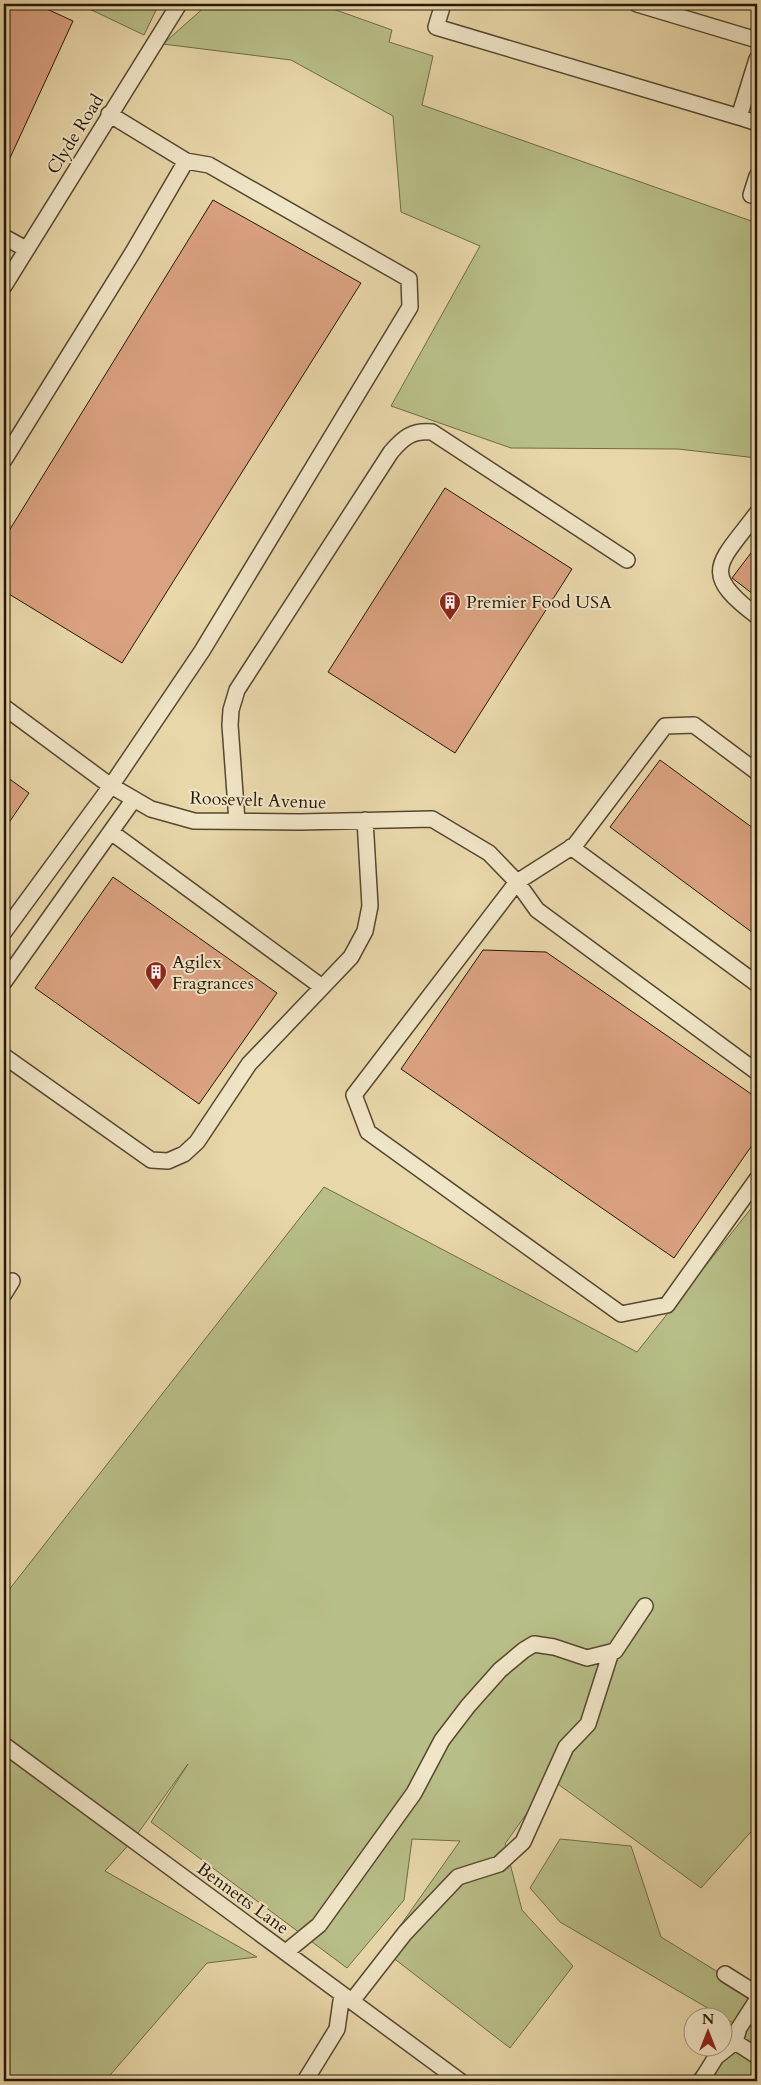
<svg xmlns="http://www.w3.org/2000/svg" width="761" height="2085" font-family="Cardo,serif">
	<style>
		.green { fill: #b8be87; stroke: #6f6b46 }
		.building { fill: #dba281; stroke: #261806 }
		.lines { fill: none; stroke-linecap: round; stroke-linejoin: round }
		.minor-casing { stroke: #56482f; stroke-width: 18 }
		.minor { stroke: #f0e5c7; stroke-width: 15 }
		.labels { text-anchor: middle; stroke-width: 4; stroke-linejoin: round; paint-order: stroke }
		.street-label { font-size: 18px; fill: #261806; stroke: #f0e5c7 }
		.poi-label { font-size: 18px; fill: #261806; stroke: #f0e5c7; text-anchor: start }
	</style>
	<rect width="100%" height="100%" fill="#e8d7a9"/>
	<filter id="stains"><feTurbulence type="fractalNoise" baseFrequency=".004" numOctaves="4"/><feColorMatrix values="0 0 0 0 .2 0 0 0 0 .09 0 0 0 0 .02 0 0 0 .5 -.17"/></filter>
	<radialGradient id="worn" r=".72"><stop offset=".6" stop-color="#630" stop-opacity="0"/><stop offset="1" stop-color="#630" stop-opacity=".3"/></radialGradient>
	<!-- green -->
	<path class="green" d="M 79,4 L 159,4 L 144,35 Z
		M 208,4 L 319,4 L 392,30 L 389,42 L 433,56 L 422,105 L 757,223 L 757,458 L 678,449 L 511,448 L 391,406 L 480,246 L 401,212 L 393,116 L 291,60 L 163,44 Z
		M 324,1187 L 637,1352 L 757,1201 L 757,1825 L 701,1888 L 551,1779 L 505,1844 L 522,1910 L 573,1966 L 510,2048 L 383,1950 L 460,1841 L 412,1839 L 404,1900 L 347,1968 L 151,1822 L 188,1764 L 133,1840 L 105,1871 L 257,1957 L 207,1963 L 105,2081 L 4,2081 L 4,1592 L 8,1591 Z
		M 560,1839 L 631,1846 L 661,1937 L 757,1996 L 757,2081 L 689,2081 L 716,2048 L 724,2048 L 724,2039 L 735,2024 L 560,1922 L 530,1888 Z"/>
	<!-- building -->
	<path class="building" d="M 4,4 L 36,4 L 73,21 L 4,171 Z
		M 213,200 L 361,283 L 122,663 L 4,591 L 4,539 Z
		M 445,488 L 572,569 L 455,753 L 328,672 Z
		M 757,545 L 757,597 L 732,578 Z
		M 660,760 L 757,831 L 757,936 L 610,827 Z
		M 4,775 L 29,793 L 4,830 Z
		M 113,877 L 277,993 L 199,1104 L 35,988 Z
		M 483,950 L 546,952 L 757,1098 L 757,1138 L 674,1258 L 401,1069 Z"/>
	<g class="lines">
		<!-- minor casing -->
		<g class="minor-casing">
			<path id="minor" d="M 443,4 L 436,27 L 739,117 L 757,59
				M 637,4 L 757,40
				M 109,114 L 186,161
				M 739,117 L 757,123
				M 751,195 L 757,176
				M 4,237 L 26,249
				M 4,286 L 179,4
				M 4,460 L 133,252 L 186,161 L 209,165 L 409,279 L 410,307 L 202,651 L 111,786 L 4,932
				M 757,513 C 720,563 698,572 757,616
				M 4,707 L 108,784 L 151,809 L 194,821 L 300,822 L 432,819 L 489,853 L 517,882 L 354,1095 L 368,1132 L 621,1314 L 667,1305 L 757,1179
				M 757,772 L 694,725 L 665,726 L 575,845 L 517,882 L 537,910 L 757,1072
				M 237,821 L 230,725 L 231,710 L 237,690 L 391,452 C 403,438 412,430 432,432 L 627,560
				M 111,832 L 322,987
				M 571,847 L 757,984
				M 4,982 L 134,799
				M 4,1056 L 151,1160 L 168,1161 L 184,1154 L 197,1142 L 249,1064 L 351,957 L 365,931 L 370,906 L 365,820
				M 4,1294 L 12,1281
				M 4,1745 L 460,2081
				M 286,1952 L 319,1925 L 414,1793 L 442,1740 L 468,1706 L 500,1670 L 524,1650 L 534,1644 L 554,1647 L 587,1658 L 615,1651 L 645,1606
				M 725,1974 L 757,1994
				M 352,2001 L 405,1933 L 458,1877 L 499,1864 L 523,1842 L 566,1747 L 588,1724 L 611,1652
				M 735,2042 L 739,2028 L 757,2000
				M 305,2081 L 337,2029 L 342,1994
				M 701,2081 L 716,2057 L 735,2042 L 757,2056"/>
		</g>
		<!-- minor -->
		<use href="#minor" class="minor"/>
	</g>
	<!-- icons -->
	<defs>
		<g id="building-pin" transform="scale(1.125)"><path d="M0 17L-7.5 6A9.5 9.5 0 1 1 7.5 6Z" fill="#8f2418" stroke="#f0e5c7"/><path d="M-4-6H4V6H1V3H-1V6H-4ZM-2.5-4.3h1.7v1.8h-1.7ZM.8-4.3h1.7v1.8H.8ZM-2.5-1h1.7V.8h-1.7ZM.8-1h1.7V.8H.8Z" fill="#fff"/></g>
	</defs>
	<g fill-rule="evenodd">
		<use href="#building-pin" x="450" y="602"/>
		<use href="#building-pin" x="156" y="972"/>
	</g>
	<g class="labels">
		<!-- street labels -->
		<g class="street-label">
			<text transform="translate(75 134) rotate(-58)" y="6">Clyde Road</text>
			<text transform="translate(258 800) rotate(2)" y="6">Roosevelt Avenue</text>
			<text transform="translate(243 1898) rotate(36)" y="6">Bennetts Lane</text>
		</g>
		<!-- poi labels -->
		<g class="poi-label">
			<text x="466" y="608">Premier Food USA</text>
			<text x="172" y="968">Agilex<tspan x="172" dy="21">Fragrances</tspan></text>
		</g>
	</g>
	<!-- margin -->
	<rect width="761" height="2085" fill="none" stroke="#e8d7a9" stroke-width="20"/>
	<rect x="5" y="5" width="751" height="2075" fill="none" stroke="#261806" stroke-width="2.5"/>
	<rect x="10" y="10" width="741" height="2065" fill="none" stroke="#261806"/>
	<!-- north arrow -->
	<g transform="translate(708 2032)"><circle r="24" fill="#f0e5c7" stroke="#9f937a"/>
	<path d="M0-4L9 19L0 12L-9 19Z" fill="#8f2418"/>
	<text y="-8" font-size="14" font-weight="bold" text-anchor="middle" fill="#261806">N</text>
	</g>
	<rect width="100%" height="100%" filter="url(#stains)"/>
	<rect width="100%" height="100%" fill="url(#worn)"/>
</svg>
